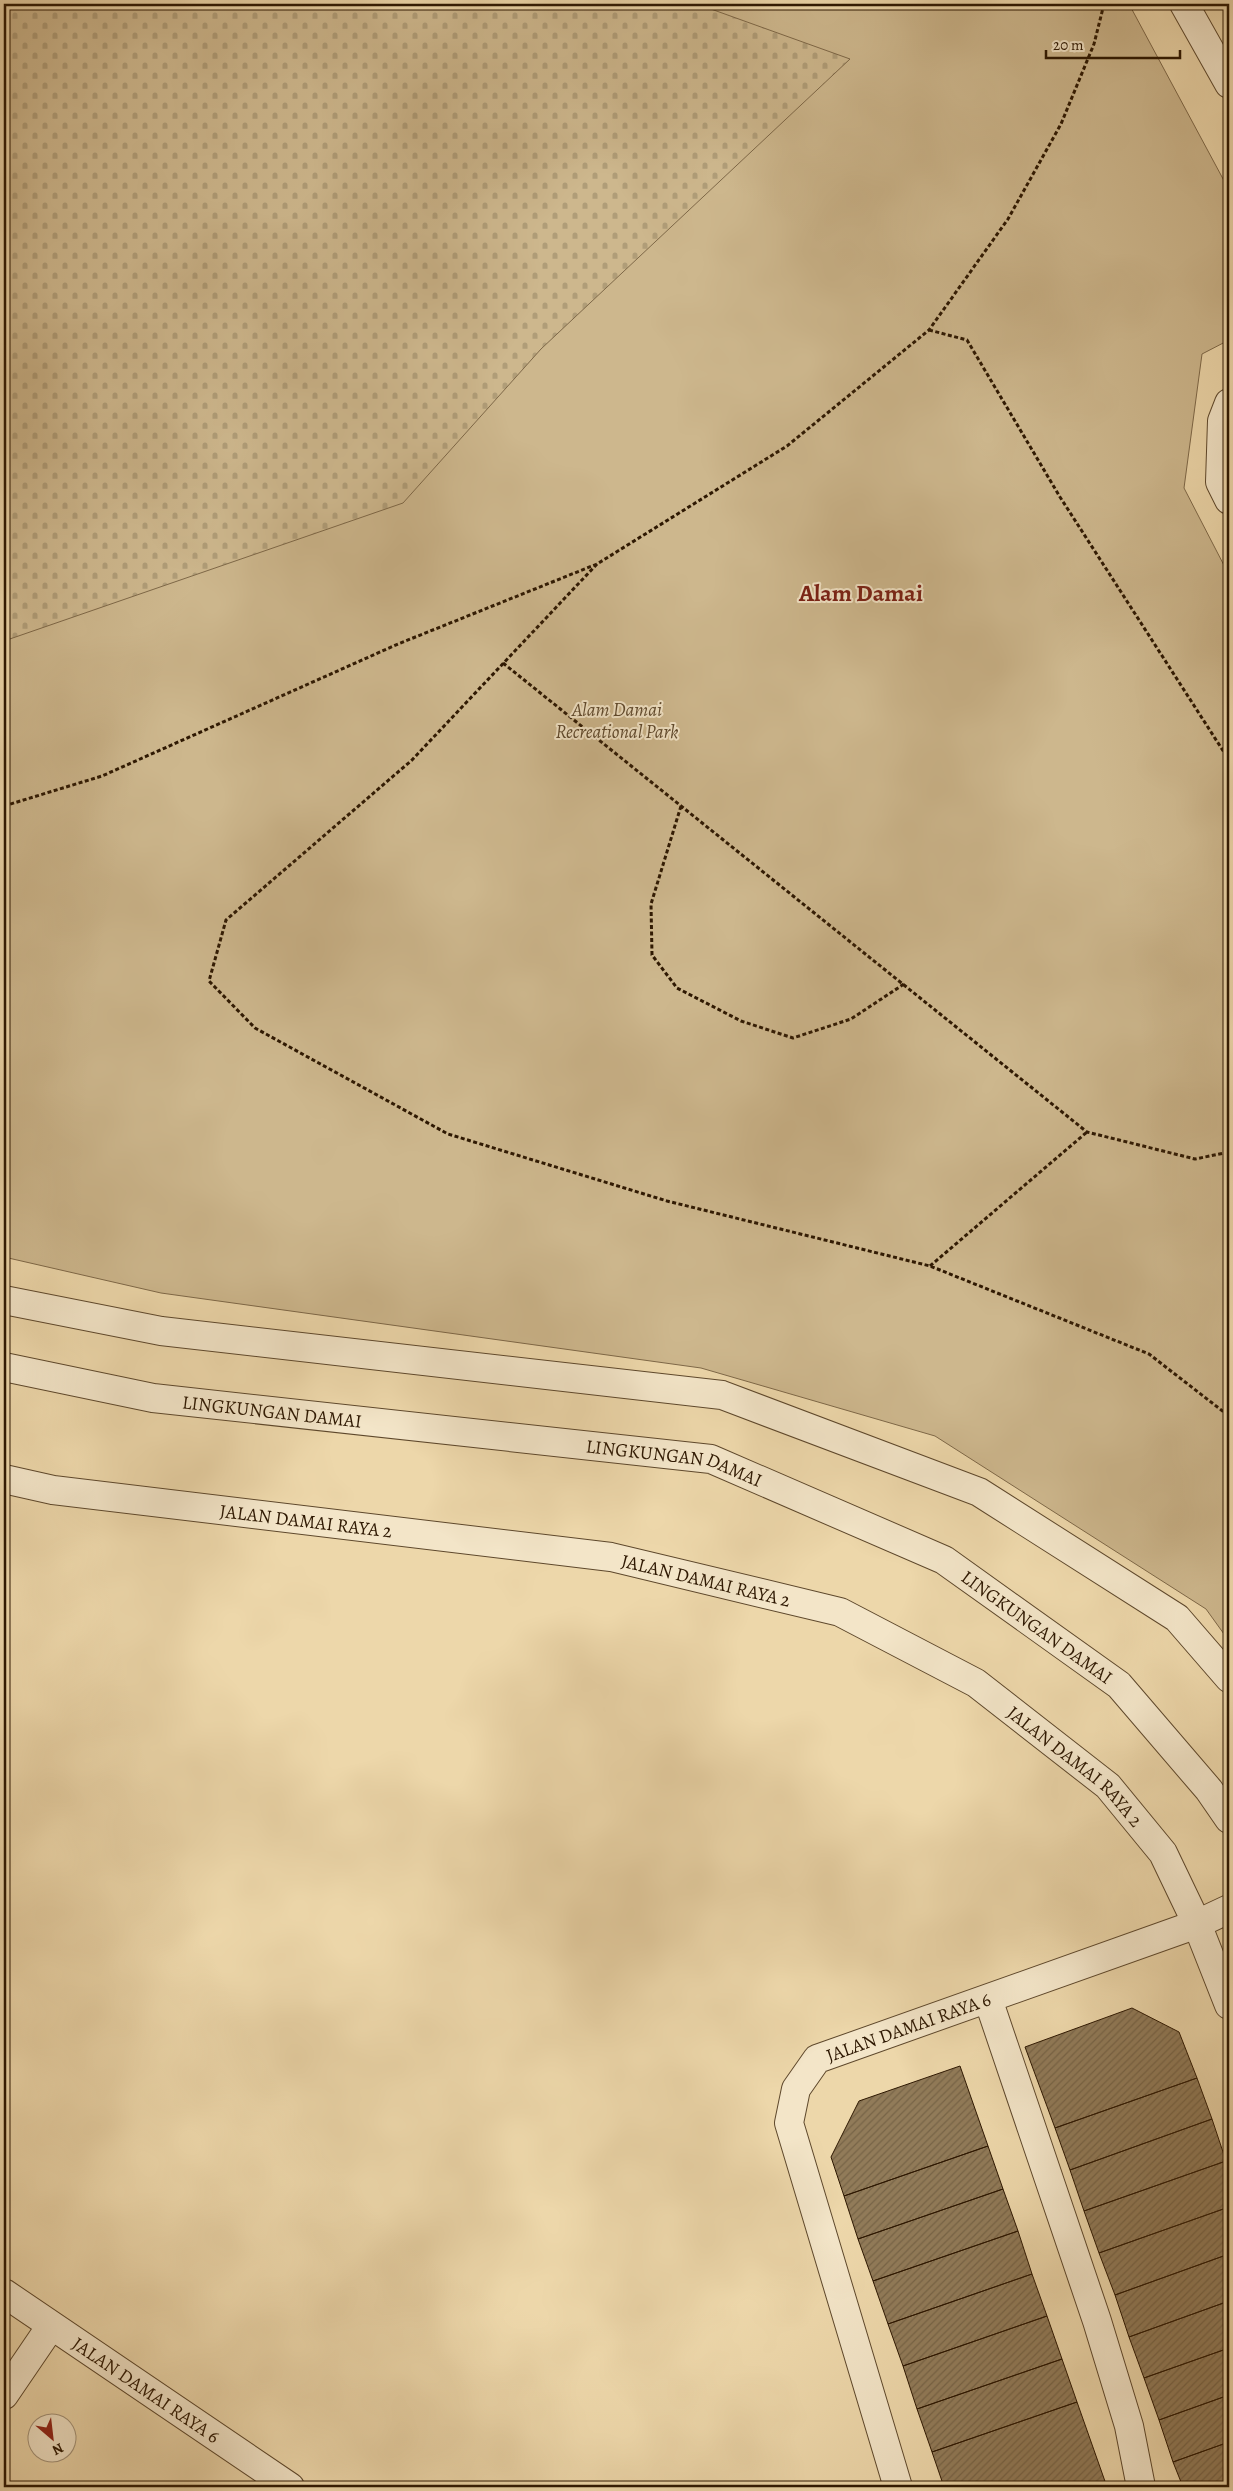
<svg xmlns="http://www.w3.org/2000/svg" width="1233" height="2491" font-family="Alegreya,serif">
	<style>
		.green { fill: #cdb78d; stroke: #7e6848 }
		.cemetery { fill: url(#cemetery-stones); stroke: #7e6848 }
		.building { fill: url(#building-hatch); stroke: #2e1802 }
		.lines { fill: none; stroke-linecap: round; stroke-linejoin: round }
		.minor-casing { stroke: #5e482c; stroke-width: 30 }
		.path { stroke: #2e1802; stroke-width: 3; stroke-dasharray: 4 2.5; stroke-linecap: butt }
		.minor { stroke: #f3e5c8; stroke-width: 28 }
		.labels { text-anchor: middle; stroke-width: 4; stroke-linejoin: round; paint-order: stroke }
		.park-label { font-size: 19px; font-style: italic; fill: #5e482c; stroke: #f3e5c8 }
		.street-label { font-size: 19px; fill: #2e1802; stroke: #f3e5c8 }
		.district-label { font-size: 24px; font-weight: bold; fill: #7a1f14; stroke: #f3e5c8 }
	</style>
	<defs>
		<pattern id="cemetery-stones" width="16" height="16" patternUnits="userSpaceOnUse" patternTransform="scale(1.25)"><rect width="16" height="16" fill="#cdb78d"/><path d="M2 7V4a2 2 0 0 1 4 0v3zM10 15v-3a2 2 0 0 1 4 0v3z" fill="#b09d78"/></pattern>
		<pattern id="building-hatch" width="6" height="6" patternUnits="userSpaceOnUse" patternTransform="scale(1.25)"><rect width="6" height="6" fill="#917b59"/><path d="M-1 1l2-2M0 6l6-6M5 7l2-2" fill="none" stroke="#776447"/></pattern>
	</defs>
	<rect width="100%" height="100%" fill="#edd7aa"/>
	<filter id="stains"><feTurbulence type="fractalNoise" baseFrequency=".004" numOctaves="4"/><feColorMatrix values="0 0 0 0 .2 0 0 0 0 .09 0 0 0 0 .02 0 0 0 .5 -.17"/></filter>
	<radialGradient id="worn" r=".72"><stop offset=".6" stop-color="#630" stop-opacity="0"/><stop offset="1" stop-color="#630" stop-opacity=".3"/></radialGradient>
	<!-- green -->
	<path class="green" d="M 4,4 L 1129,4 L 1229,190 L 1229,340 L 1202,354 L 1184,488 L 1229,575 L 1229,1641 L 1206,1609 L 935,1436 L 701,1368 L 161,1293 L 4,1257 Z"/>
	<!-- cemetery -->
	<path class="cemetery" d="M 4,4 L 697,4 L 850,59 L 541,349 L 403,503 L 4,641 Z"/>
	<!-- building -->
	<path class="building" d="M 1132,2008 L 1179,2032 L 1197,2078 L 1055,2128 L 1025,2047 Z
		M 960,2066 L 988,2146 L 844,2196 L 831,2157 L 859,2101 Z
		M 1197,2078 L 1212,2119 L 1070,2170 L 1055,2128 Z
		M 1212,2119 L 1226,2161 L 1084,2211 L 1070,2170 Z
		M 988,2146 L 1003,2189 L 858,2239 L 844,2196 Z
		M 1226,2161 L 1229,2169 L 1229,2207 L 1099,2253 L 1084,2211 Z
		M 1003,2189 L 1018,2231 L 873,2281 L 858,2239 Z
		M 1229,2207 L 1229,2254 L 1115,2295 L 1099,2253 Z
		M 1018,2231 L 1032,2274 L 888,2324 L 873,2281 Z
		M 1229,2254 L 1229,2301 L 1129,2337 L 1115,2295 Z
		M 1032,2274 L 1047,2316 L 903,2366 L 888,2324 Z
		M 1229,2301 L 1229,2348 L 1144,2378 L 1129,2337 Z
		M 1047,2316 L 1062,2359 L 917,2409 L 903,2366 Z
		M 1229,2348 L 1229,2395 L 1159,2420 L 1144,2378 Z
		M 1062,2359 L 1077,2402 L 932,2452 L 917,2409 Z
		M 1229,2395 L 1229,2442 L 1173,2462 L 1159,2420 Z
		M 1077,2402 L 1107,2487 L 944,2487 L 932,2452 Z
		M 1229,2442 L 1229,2487 L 1183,2487 L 1173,2462 Z"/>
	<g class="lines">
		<!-- minor casing -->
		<g class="minor-casing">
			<g id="minor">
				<path d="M 1184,4 L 1229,84"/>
				<path d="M 1229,403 L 1222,421 L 1220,482 L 1229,500"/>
				<path d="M 4,1300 L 161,1331 L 722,1395 L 979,1492 L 1177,1618 L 1229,1678"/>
				<path id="s1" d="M 4,1367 L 153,1398 L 711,1459 L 944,1560 L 1119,1685 L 1209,1790 L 1229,1819"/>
				<path id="s2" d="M 4,1479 L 53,1490 L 611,1557 L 840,1612 L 976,1683 L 1108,1786 L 1163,1853 L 1197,1924 L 1229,2005"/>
				<path d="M 988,1999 L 1097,2321 L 1129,2426 L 1141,2487"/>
				<path id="s3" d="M 4,2293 L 290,2487"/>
				<path d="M 4,2395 L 51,2326"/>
				<path id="s4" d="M 898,2487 L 789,2123 L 796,2089 L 817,2059 L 1197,1924 L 1229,1909"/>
			</g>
		</g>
		<!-- path -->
		<path class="path" d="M 929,330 L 967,340 L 1060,497 L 1229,760
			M 597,564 L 412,760 L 226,920 L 209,981 L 255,1028 L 448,1134 L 667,1201 L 930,1266 L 1149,1354 L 1229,1416
			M 503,663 L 1087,1132 L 1195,1159 L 1229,1152
			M 4,806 L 102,776 L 398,644 L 597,564 L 787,446 L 929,330 L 1008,219 L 1061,124 L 1094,44 L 1104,4
			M 681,806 L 651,904 L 652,955 L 677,988 L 741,1021 L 793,1038 L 851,1019 L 904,984
			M 930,1266 L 1087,1132"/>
		<!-- minor -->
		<use href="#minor" class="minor"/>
	</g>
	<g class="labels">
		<!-- park labels -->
		<g class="park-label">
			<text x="617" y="716">Alam Damai<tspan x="617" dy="22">Recreational Park</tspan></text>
		</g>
		<!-- street labels -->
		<g class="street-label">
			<text dy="7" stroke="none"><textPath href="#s1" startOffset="272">LINGKUNGAN DAMAI</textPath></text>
			<text dy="7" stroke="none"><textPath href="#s1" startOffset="678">LINGKUNGAN DAMAI</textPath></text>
			<text dy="7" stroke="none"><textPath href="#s2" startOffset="305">JALAN DAMAI RAYA 2</textPath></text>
			<text dy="7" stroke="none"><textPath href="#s2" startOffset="710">JALAN DAMAI RAYA 2</textPath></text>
			<text dy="7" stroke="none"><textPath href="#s1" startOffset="1082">LINGKUNGAN DAMAI</textPath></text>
			<text dy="7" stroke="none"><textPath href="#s2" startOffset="1131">JALAN DAMAI RAYA 2</textPath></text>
			<text dy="7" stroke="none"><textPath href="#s4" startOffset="548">JALAN DAMAI RAYA 6</textPath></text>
			<text dy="7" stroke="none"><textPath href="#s3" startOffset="172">JALAN DAMAI RAYA 6</textPath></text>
		</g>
		<!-- district labels -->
		<g class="district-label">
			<text x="861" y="601">Alam Damai</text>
		</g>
	</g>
	<!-- margin -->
	<rect width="1233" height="2491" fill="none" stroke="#edd7aa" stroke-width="20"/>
	<rect x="5" y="5" width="1223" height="2481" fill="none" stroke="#2e1802" stroke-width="2.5"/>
	<rect x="10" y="10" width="1213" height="2471" fill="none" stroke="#2e1802"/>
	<!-- north arrow -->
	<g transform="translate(52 2438) rotate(152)"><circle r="24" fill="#f3e5c8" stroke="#a49379"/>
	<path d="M0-4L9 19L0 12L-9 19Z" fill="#8f2418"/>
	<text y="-8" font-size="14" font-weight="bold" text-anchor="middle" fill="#2e1802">N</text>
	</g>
	<!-- scale -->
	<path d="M1046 50v8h134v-8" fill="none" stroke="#2e1802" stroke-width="2.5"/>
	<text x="1053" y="50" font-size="15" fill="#2e1802" stroke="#f3e5c8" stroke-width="4" paint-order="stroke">20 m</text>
	<rect width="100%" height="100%" filter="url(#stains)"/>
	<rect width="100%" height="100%" fill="url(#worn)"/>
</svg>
